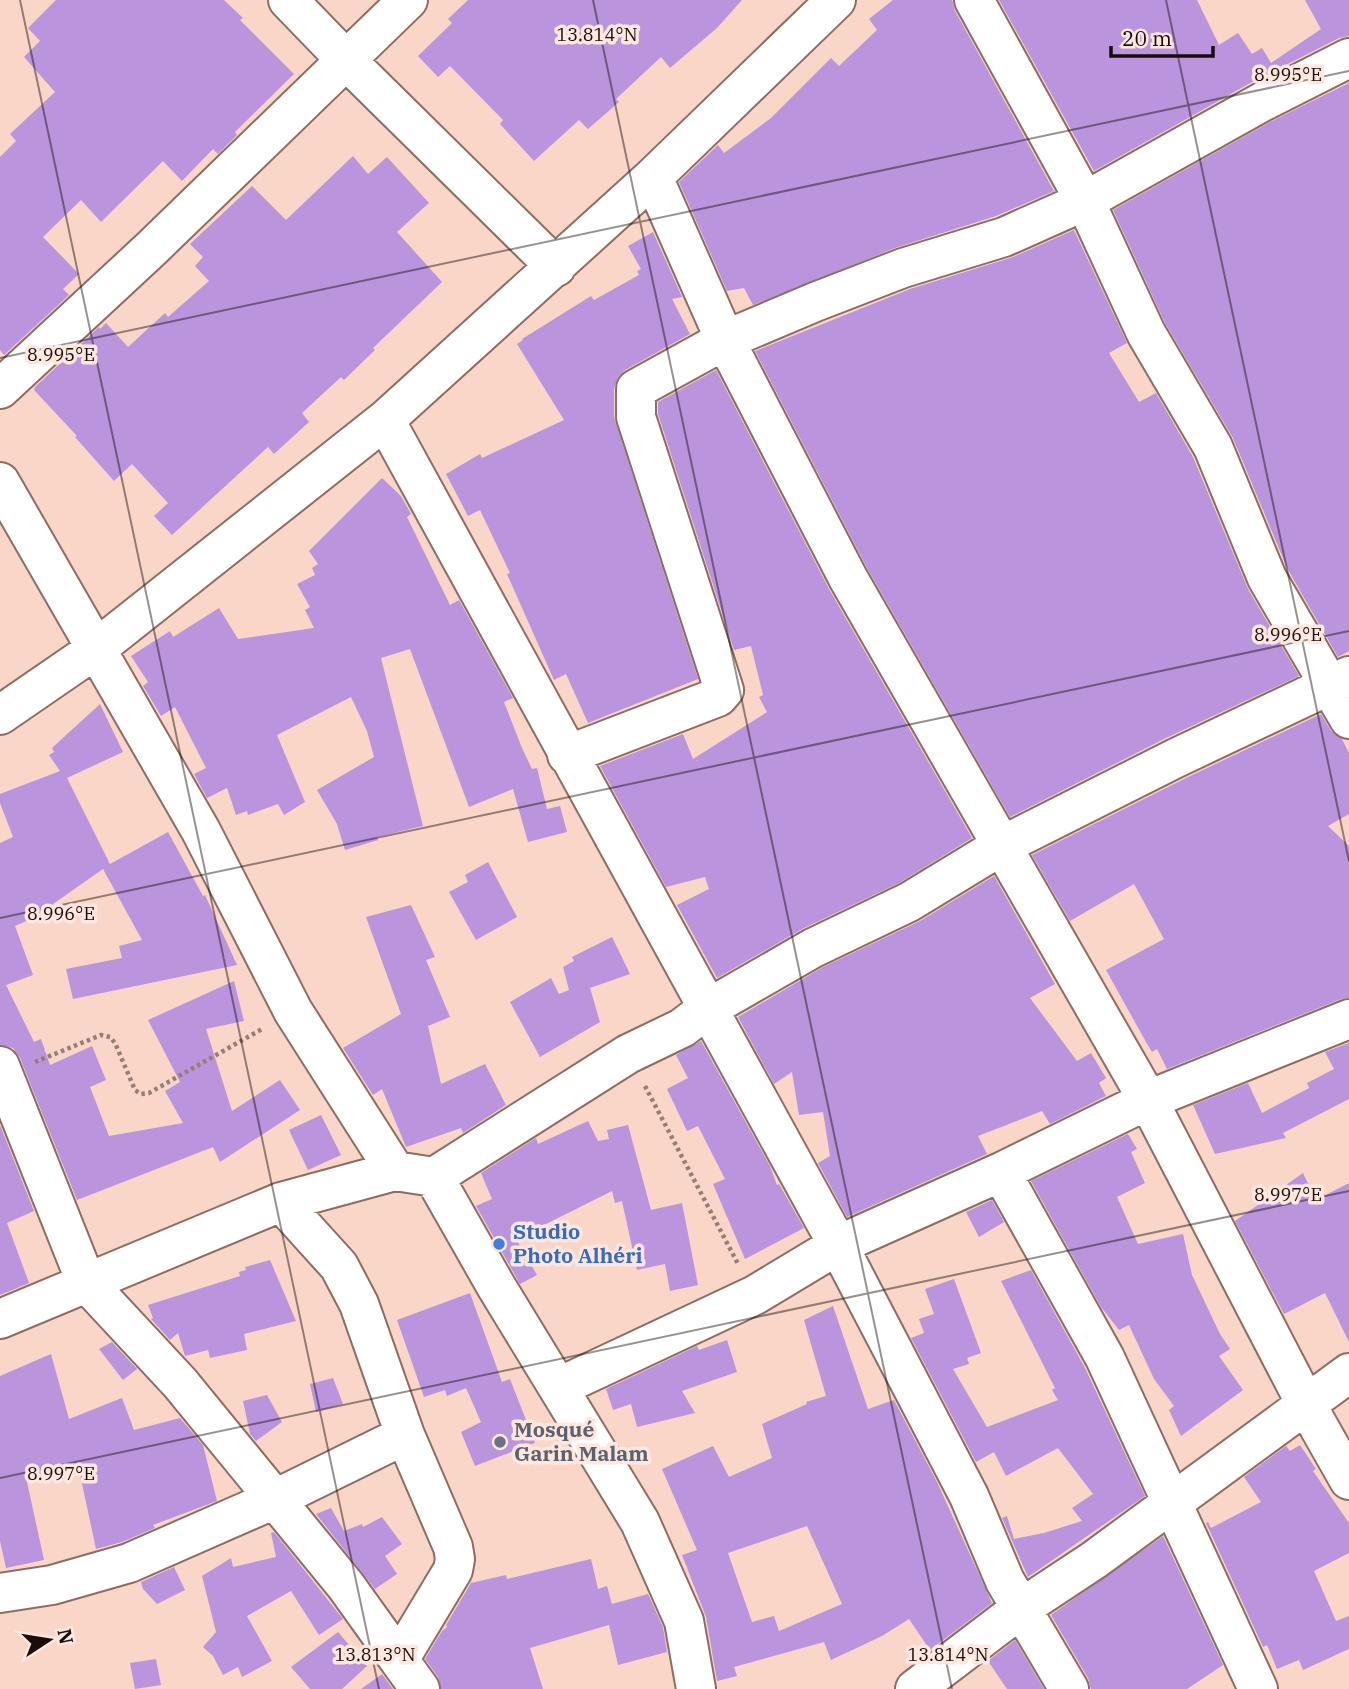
<svg xmlns="http://www.w3.org/2000/svg" width="1349" height="1689" font-family="'IBM Plex Serif',serif">
	<style>
		.building { fill: #ba94dd; fill-rule: evenodd }
		.lines { fill: none; stroke-linecap: round; stroke-linejoin: round }
		.minor-casing { stroke: #8d6d61; stroke-width: 42 }
		.path { stroke: #977d74; stroke-width: 4.5; stroke-dasharray: 3.5 3.5; stroke-linecap: butt }
		.minor { stroke: #fff; stroke-width: 38 }
		.ticks { fill: none; stroke: #190d09; stroke-width: 2; stroke-opacity: 0.45 }
		.shop-dot { fill: #3f7fe0; stroke: #fde7df; stroke-width: 2.5 }
		.worship-dot { fill: #6b7280; stroke: #fde7df; stroke-width: 2.5 }
		.labels { text-anchor: middle; stroke-width: 7; stroke-linejoin: round; paint-order: stroke }
		.shop-label { font-size: 21px; font-weight: bold; fill: #366cbe; stroke: #fde7df; text-anchor: start }
		.worship-label { font-size: 21px; font-weight: bold; fill: #5b616d; stroke: #fde7df; text-anchor: start }
		.ticks-label { font-size: 18px; text-anchor: middle; fill: #190d09; stroke: #fde7df; stroke-width: 7; stroke-linejoin: round; paint-order: stroke }
	</style>
	<rect width="100%" height="100%" fill="#fad6c9"/>
	<!-- building -->
	<path class="building" d="M 56,0 L 224,0 L 243,18 L 240,20 L 294,74 L 235,132 L 237,135 L 218,154 L 213,149 L 182,181 L 163,161 L 101,222 L 81,200 L 43,237 L 79,274 L 63,289 L 69,295 L 4,355 L 0,350 L 0,157 L 16,141 L 10,134 L 55,92 L 24,57 L 40,41 L 28,28 Z
		M 468,0 L 742,0 L 717,28 L 670,68 L 661,57 L 616,99 L 619,102 L 588,129 L 579,120 L 534,161 L 500,124 L 503,120 L 450,66 L 438,77 L 418,56 L 452,23 L 448,19 Z
		M 893,0 L 952,0 L 955,11 L 1054,191 L 996,216 L 895,248 L 753,305 L 744,288 L 727,291 L 679,182 L 718,145 L 724,153 L 771,118 L 831,58 L 839,66 L 877,30 L 869,19 Z
		M 999,0 L 1197,0 L 1219,45 L 1238,33 L 1252,54 L 1262,48 L 1271,63 L 1321,29 L 1305,0 L 1349,0 L 1349,36 L 1339,38 L 1252,82 L 1094,171 Z
		M 1349,83 L 1349,651 L 1338,657 L 1287,568 L 1233,438 L 1165,323 L 1113,210 L 1272,121 Z
		M 353,156 L 368,174 L 387,157 L 429,203 L 397,232 L 442,282 L 373,348 L 375,350 L 344,380 L 341,377 L 302,413 L 309,422 L 274,454 L 268,447 L 172,535 L 154,516 L 168,503 L 132,464 L 114,481 L 75,437 L 77,436 L 34,390 L 35,387 L 99,327 L 100,329 L 106,323 L 128,347 L 165,313 L 168,317 L 209,281 L 195,266 L 203,257 L 190,244 L 252,186 L 286,220 Z
		M 1074,230 L 1127,343 L 1109,353 L 1139,402 L 1156,393 L 1193,457 L 1248,589 L 1299,676 L 1166,738 L 1010,817 L 867,568 L 755,351 L 910,289 L 1013,257 Z
		M 653,232 L 682,297 L 672,299 L 690,334 L 625,370 L 618,377 L 614,389 L 614,417 L 698,679 L 588,723 L 566,674 L 554,680 L 507,574 L 510,573 L 480,510 L 468,516 L 446,474 L 480,454 L 482,458 L 564,420 L 517,344 L 523,340 L 522,339 L 591,296 L 594,300 L 639,275 L 637,271 L 641,269 L 628,246 Z
		M 716,370 L 829,589 L 972,838 L 899,883 L 804,928 L 717,978 L 677,905 L 709,889 L 705,877 L 666,887 L 600,766 L 683,734 L 693,759 L 767,712 L 759,697 L 763,695 L 751,646 L 734,650 L 658,414 L 658,402 Z
		M 382,478 L 401,496 L 411,514 L 407,517 L 450,605 L 459,600 L 513,698 L 504,702 L 522,748 L 532,769 L 537,768 L 547,809 L 560,806 L 567,832 L 528,842 L 513,789 L 469,807 L 410,649 L 381,658 L 423,826 L 377,837 L 378,840 L 345,850 L 337,824 L 317,790 L 374,757 L 367,731 L 351,697 L 277,735 L 305,802 L 284,815 L 278,804 L 248,815 L 247,811 L 236,815 L 227,788 L 207,798 L 194,774 L 206,768 L 175,707 L 161,716 L 143,686 L 148,682 L 131,656 L 170,631 L 173,637 L 219,608 L 238,639 L 314,628 L 305,610 L 310,607 L 297,584 L 315,575 L 312,568 L 318,564 L 309,551 Z
		M 100,704 L 123,752 L 67,778 L 110,864 L 168,832 L 203,896 L 205,895 L 237,965 L 73,999 L 66,969 L 122,958 L 119,946 L 142,940 L 103,869 L 33,918 L 15,926 L 33,975 L 6,985 L 34,1042 L 41,1039 L 50,1065 L 92,1046 L 106,1080 L 90,1087 L 109,1136 L 183,1123 L 165,1091 L 180,1082 L 148,1020 L 234,981 L 244,1021 L 206,1029 L 232,1111 L 280,1080 L 300,1110 L 220,1162 L 213,1147 L 77,1200 L 20,1058 L 13,1048 L 0,1045 L 0,843 L 13,837 L 0,803 L 0,794 L 60,771 L 49,755 L 54,752 L 52,748 Z
		M 1321,714 L 1331,731 L 1342,739 L 1349,753 L 1349,814 L 1328,826 L 1349,846 L 1349,998 L 1341,999 L 1167,1069 L 1157,1049 L 1152,1052 L 1146,1042 L 1106,970 L 1164,939 L 1134,884 L 1070,921 L 1032,855 L 1186,778 Z
		M 488,862 L 517,917 L 476,940 L 449,892 L 468,882 L 465,875 Z
		M 994,876 L 1055,984 L 1030,998 L 1077,1061 L 1091,1053 L 1106,1078 L 1099,1083 L 1106,1096 L 1050,1124 L 1042,1111 L 978,1136 L 987,1154 L 847,1217 L 818,1163 L 830,1156 L 823,1112 L 799,1115 L 792,1072 L 774,1084 L 738,1017 L 823,967 L 920,921 Z
		M 411,905 L 435,957 L 426,960 L 450,1017 L 428,1026 L 441,1084 L 485,1064 L 506,1105 L 463,1133 L 461,1128 L 406,1147 L 382,1089 L 373,1095 L 343,1048 L 401,1014 L 366,917 Z
		M 612,937 L 630,974 L 590,988 L 600,1022 L 540,1057 L 510,1002 L 551,978 L 559,994 L 569,990 L 563,967 L 574,961 L 572,957 Z
		M 701,1041 L 770,1166 L 777,1185 L 779,1184 L 804,1228 L 745,1259 L 713,1184 L 725,1179 L 698,1126 L 687,1131 L 667,1089 L 688,1078 L 676,1055 Z
		M 1349,1043 L 1349,1099 L 1283,1133 L 1286,1138 L 1215,1154 L 1193,1105 L 1248,1083 L 1262,1113 L 1309,1088 L 1307,1083 L 1334,1069 L 1325,1052 Z
		M 321,1115 L 341,1155 L 308,1170 L 289,1130 Z
		M 588,1121 L 598,1141 L 609,1139 L 607,1130 L 628,1125 L 651,1210 L 682,1203 L 698,1285 L 670,1291 L 665,1264 L 637,1270 L 622,1201 L 615,1203 L 612,1191 L 516,1239 L 537,1275 L 520,1284 L 476,1206 L 492,1199 L 481,1173 L 536,1138 L 538,1144 Z
		M 0,1125 L 34,1211 L 7,1223 L 29,1283 L 0,1295 Z
		M 1128,1134 L 1137,1149 L 1131,1152 L 1145,1183 L 1117,1197 L 1138,1244 L 1183,1234 L 1192,1275 L 1220,1334 L 1230,1349 L 1219,1356 L 1243,1390 L 1181,1436 L 1169,1410 L 1174,1406 L 1154,1379 L 1129,1325 L 1119,1330 L 1101,1307 L 1031,1181 Z
		M 1303,1173 L 1316,1200 L 1349,1183 L 1349,1342 L 1325,1293 L 1284,1314 L 1235,1221 Z
		M 992,1200 L 1004,1222 L 979,1237 L 966,1212 Z
		M 270,1260 L 296,1321 L 244,1334 L 247,1350 L 210,1358 L 208,1350 L 185,1356 L 178,1333 L 170,1340 L 151,1319 L 153,1318 L 148,1305 L 240,1276 L 239,1272 L 246,1270 L 245,1267 Z
		M 1031,1270 L 1085,1368 L 1145,1496 L 1028,1577 L 1002,1518 L 1007,1516 L 1014,1539 L 1044,1533 L 1082,1521 L 1072,1508 L 1093,1494 L 1058,1448 L 1006,1476 L 994,1452 L 976,1462 L 911,1338 L 924,1333 L 919,1319 L 934,1314 L 925,1289 L 954,1279 L 981,1353 L 967,1358 L 969,1364 L 953,1369 L 987,1427 L 1058,1400 L 1052,1390 L 1055,1388 L 1001,1281 Z
		M 470,1293 L 502,1382 L 510,1379 L 535,1443 L 475,1466 L 461,1432 L 481,1422 L 466,1388 L 447,1396 L 445,1390 L 424,1397 L 397,1320 Z
		M 833,1306 L 868,1409 L 894,1400 L 937,1482 L 992,1603 L 930,1650 L 909,1619 L 882,1636 L 831,1660 L 824,1642 L 734,1667 L 737,1676 L 717,1681 L 706,1617 L 682,1555 L 697,1550 L 662,1469 L 713,1446 L 729,1477 L 772,1458 L 762,1424 L 807,1404 L 806,1402 L 826,1396 L 804,1320 ZM 807,1526 L 842,1604 L 779,1631 L 774,1616 L 752,1622 L 728,1553 Z
		M 727,1340 L 737,1372 L 682,1391 L 695,1413 L 637,1427 L 631,1404 L 613,1410 L 606,1389 L 697,1346 L 699,1350 Z
		M 112,1342 L 137,1369 L 123,1380 L 99,1349 Z
		M 51,1354 L 69,1419 L 122,1398 L 134,1430 L 180,1418 L 203,1445 L 217,1501 L 153,1525 L 155,1528 L 122,1542 L 96,1549 L 78,1465 L 27,1482 L 44,1560 L 6,1568 L 0,1541 L 0,1376 Z
		M 333,1378 L 343,1404 L 316,1412 L 310,1384 Z
		M 267,1395 L 282,1422 L 256,1441 L 250,1434 L 243,1401 Z
		M 1300,1445 L 1316,1469 L 1313,1471 L 1349,1523 L 1349,1553 L 1314,1571 L 1336,1621 L 1349,1616 L 1349,1649 L 1303,1670 L 1299,1660 L 1277,1669 L 1267,1645 L 1263,1647 L 1206,1523 L 1208,1522 L 1211,1528 L 1261,1502 L 1244,1477 L 1286,1446 L 1290,1451 Z
		M 331,1508 L 344,1531 L 362,1524 L 363,1527 L 382,1517 L 402,1544 L 385,1556 L 397,1574 L 375,1589 L 316,1514 Z
		M 274,1532 L 343,1619 L 319,1635 L 291,1591 L 247,1616 L 272,1661 L 242,1677 L 238,1667 L 223,1675 L 213,1656 L 203,1647 L 216,1632 L 202,1576 L 231,1558 L 233,1567 L 276,1557 L 271,1533 Z
		M 1163,1536 L 1223,1665 L 1187,1689 L 1091,1689 L 1088,1678 L 1051,1615 Z
		M 591,1559 L 598,1589 L 607,1586 L 612,1604 L 648,1594 L 663,1627 L 667,1652 L 618,1665 L 609,1625 L 530,1648 L 543,1689 L 441,1689 L 438,1677 L 425,1659 L 442,1631 L 447,1627 L 446,1625 L 471,1583 L 506,1575 L 507,1579 Z
		M 174,1567 L 185,1590 L 157,1604 L 143,1589 L 141,1582 Z
		M 338,1632 L 367,1666 L 342,1689 L 310,1689 L 291,1667 Z
		M 1015,1640 L 1044,1689 L 1007,1689 L 988,1661 Z
		M 156,1659 L 161,1685 L 135,1689 L 130,1663 Z
		M 382,1674 L 393,1689 L 361,1689 Z"/>
	<g class="lines">
		<!-- minor casing -->
		<g class="minor-casing">
			<path id="minor" d="M 288,0 L 346,60 L 556,267
				M 974,0 L 1085,201 L 1146,333 L 1213,447 L 1267,578 L 1349,719
				M 653,177 L 725,340 L 848,578 L 1148,1100 L 1307,1406 L 1349,1480
				M 0,389 L 152,248 L 408,0
				M 385,420 L 838,1245 L 969,1496 L 1005,1581 L 1069,1689
				M 0,482 L 201,831 L 293,1011 L 395,1171
				M 0,715 L 96,649 L 385,420 L 653,177 L 836,0
				M 567,755 L 718,697 L 724,690 L 636,417 L 636,389 L 725,340 L 815,302 L 903,268 L 1004,237 L 1085,201 L 1262,102 L 1349,58
				M 0,1066 L 86,1282 L 180,1383 L 346,1586 L 399,1660
				M 1001,1172 L 1105,1358 L 1258,1689
				M 434,1177 L 496,1286 L 640,1522 L 684,1621 L 696,1689
				M 281,1202 L 339,1266 L 359,1304 L 405,1435 L 453,1547 L 455,1559 L 453,1570 L 399,1660 L 420,1689
				M 0,1319 L 281,1202 L 395,1171 L 434,1177 L 628,1054 L 682,1028 L 707,1009 L 813,948 L 909,902 L 1001,846 L 1176,758 L 1349,676
				M 559,1387 L 755,1295 L 838,1245 L 1001,1172 L 1148,1100 L 1349,1019
				M 0,1593 L 52,1585 L 129,1563 L 275,1499 L 405,1435
				M 915,1689 L 1020,1609 L 1094,1560 L 1349,1373"/>
		</g>
		<!-- path -->
		<path class="path" d="M 35,1062 L 101,1035 L 110,1037 L 115,1043 L 135,1090 L 141,1094 L 149,1093 L 262,1029
			M 645,1086 L 738,1264"/>
		<!-- minor -->
		<use href="#minor" class="minor"/>
	</g>
	<!-- ticks -->
	<path class="ticks" d="M 20,0 L 379,1689M 593,0 L 952,1689M 1166,0 L 1349,861M 0,358 L 1349,71M 0,918 L 1349,631M 0,1478 L 1349,1191"/>
	<!-- markers -->
	<circle class="shop-dot" cx="499" cy="1244" r="7"/>
	<circle class="worship-dot" cx="500" cy="1442" r="7"/>
	<g class="labels">
		<!-- shop labels -->
		<g class="shop-label">
			<text x="513" y="1239">Studio<tspan x="513" dy="24">Photo Alhéri</tspan></text>
		</g>
		<!-- worship labels -->
		<g class="worship-label">
			<text x="514" y="1437">Mosqué<tspan x="514" dy="24">Garin Malam</tspan></text>
		</g>
	</g>
	<g class="ticks-label">
		<text x="597" y="41">13.814°N</text>
		<text x="1288" y="81">8.995°E</text>
		<text x="61" y="361">8.995°E</text>
		<text x="1288" y="641">8.996°E</text>
		<text x="61" y="920">8.996°E</text>
		<text x="1288" y="1201">8.997°E</text>
		<text x="61" y="1480">8.997°E</text>
		<text x="375" y="1661">13.813°N</text>
		<text x="948" y="1661">13.814°N</text>
	</g>
	<!-- north arrow -->
	<g transform="translate(49 1640) rotate(78)" stroke="#fde7df" stroke-width="5" paint-order="stroke">
	<path d="M0-5L12 26L0 18L-12 26Z" fill="#190d09"/>
	<text y="-10" font-size="19" font-weight="bold" text-anchor="middle" fill="#190d09">N</text>
	</g>
	<!-- scale -->
	<path d="M1111 46v10h102v-10" fill="none" stroke="#190d09" stroke-width="3.5"/>
	<text x="1122" y="46" font-size="21" fill="#190d09" stroke="#fde7df" stroke-width="5" paint-order="stroke">20 m</text>
</svg>
